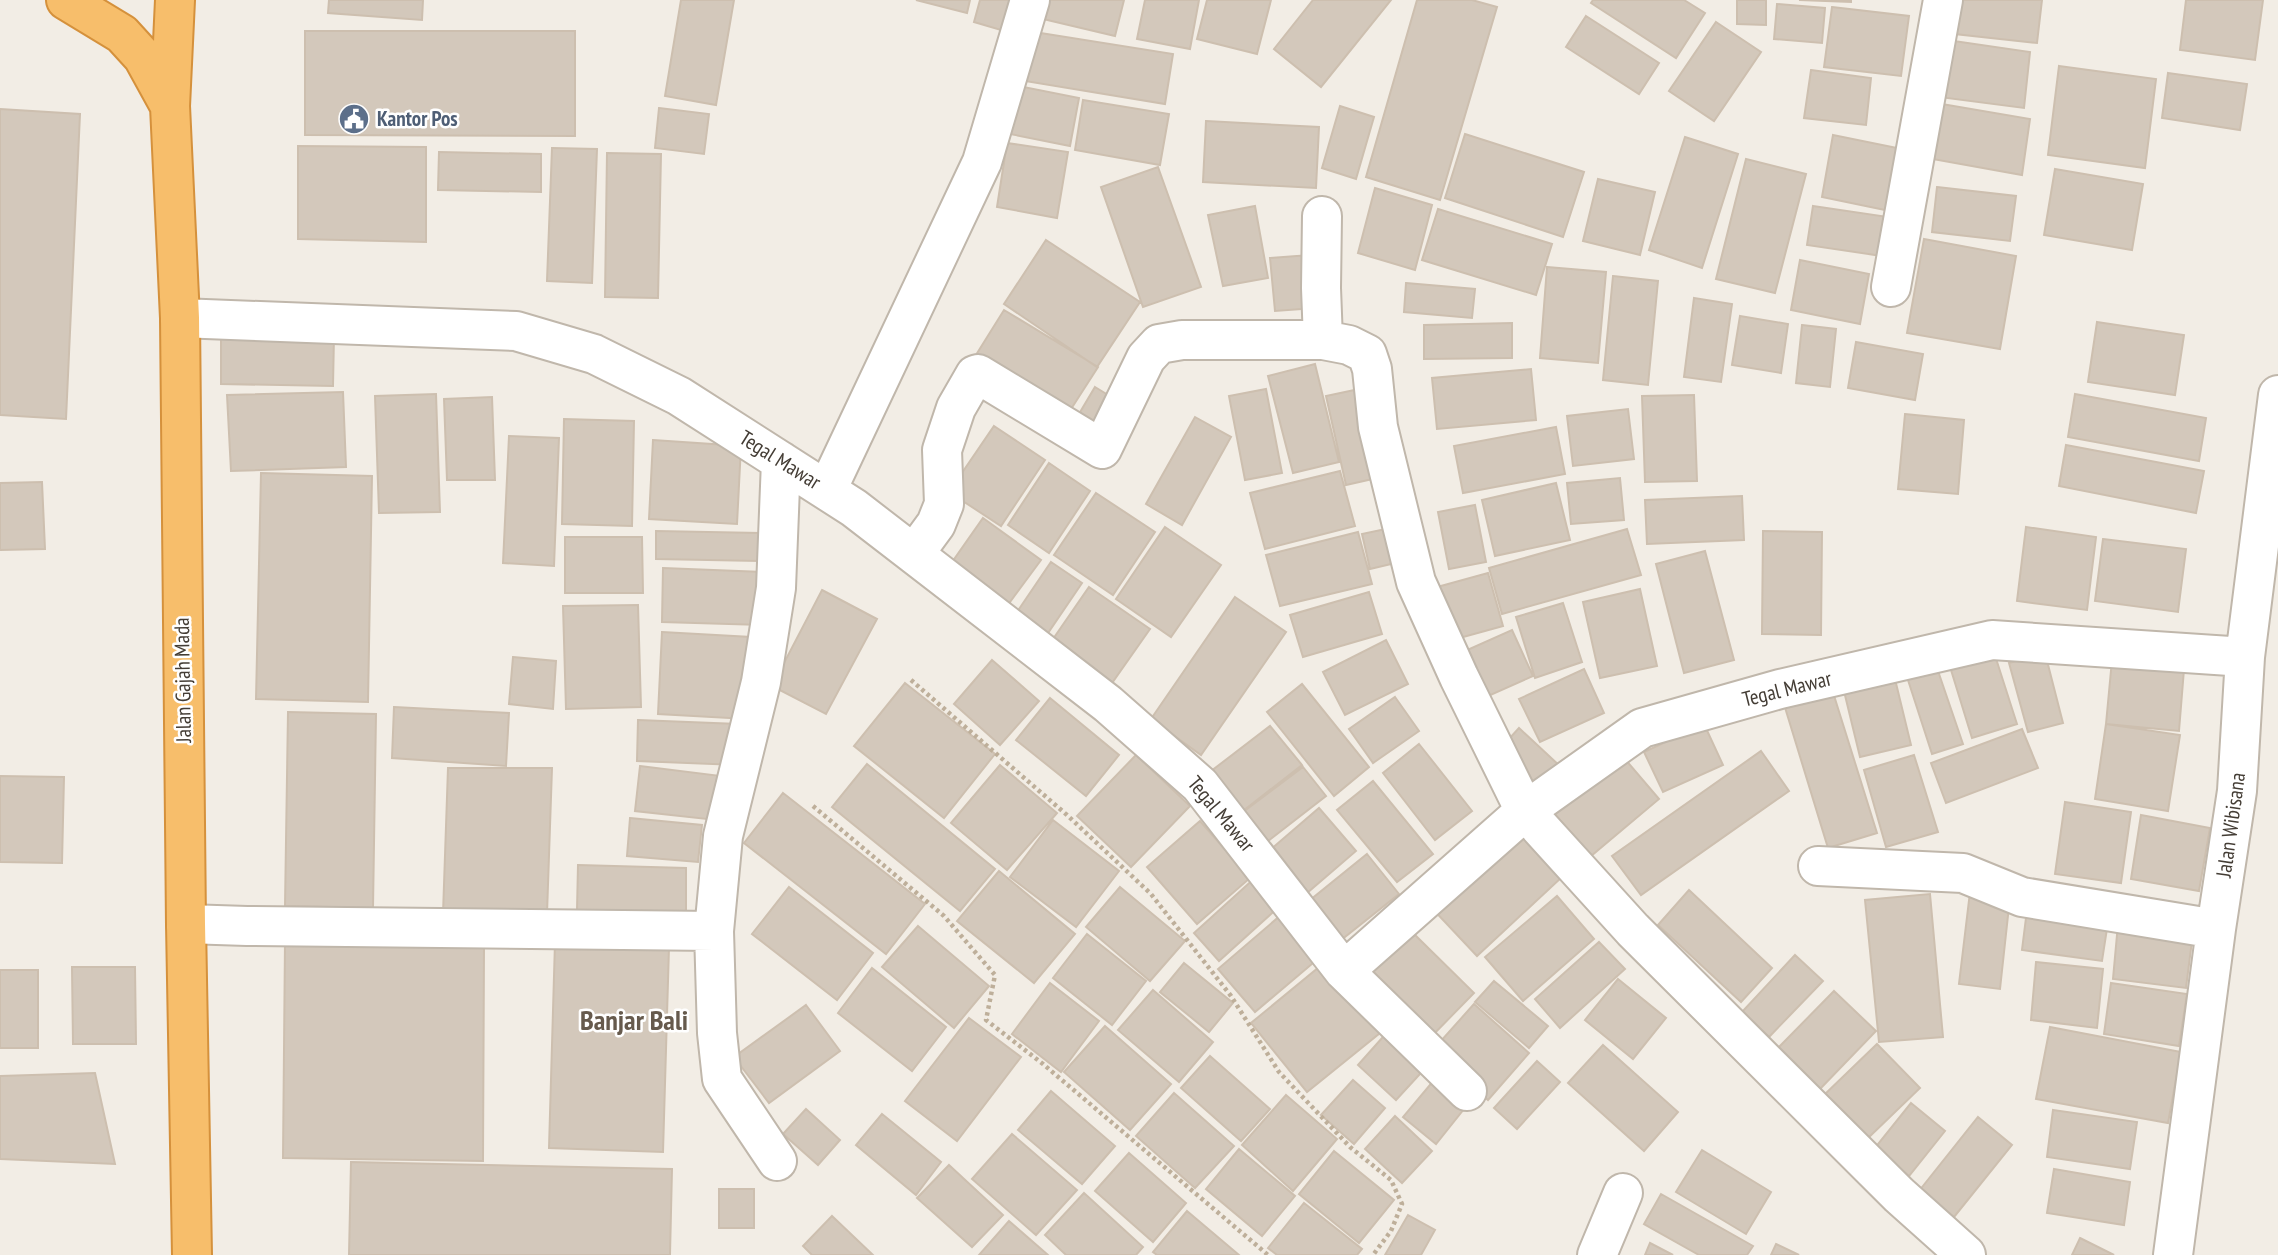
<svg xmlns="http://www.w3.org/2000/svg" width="2278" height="1255" font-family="'PT Sans Narrow',sans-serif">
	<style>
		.building { fill: #d3c8bb; stroke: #cdbfaf; stroke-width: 2 }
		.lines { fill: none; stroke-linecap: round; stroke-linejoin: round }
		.street-casing { stroke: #c0b7ab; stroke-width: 42 }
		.highway-casing { stroke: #d5913c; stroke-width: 42 }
		.path { stroke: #beaf9a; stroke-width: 4.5; stroke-dasharray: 3.5 3.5; stroke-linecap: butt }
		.street { stroke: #fff; stroke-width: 38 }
		.highway { stroke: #f7be6b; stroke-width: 38 }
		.labels { text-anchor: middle; stroke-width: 5; stroke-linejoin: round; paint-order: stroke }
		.service-label { font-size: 21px; font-weight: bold; fill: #4e5e75; stroke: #fff; text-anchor: start }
		.street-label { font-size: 21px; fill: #443d35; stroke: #fff }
		.district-label { font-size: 28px; font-weight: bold; fill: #665a4d; stroke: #fff }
	</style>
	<rect width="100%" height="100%" fill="#f2ede5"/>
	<!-- building -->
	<path class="building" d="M 329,0 L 423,0 L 422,20 L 328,13 Z
		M 681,0 L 734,0 L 716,105 L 665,96 Z
		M 916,0 L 970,0 L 967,13 Z
		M 980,0 L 1028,0 L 1018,35 L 974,22 Z
		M 1047,0 L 1124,0 L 1115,36 L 1043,19 Z
		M 1145,0 L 1199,0 L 1190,49 L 1137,39 Z
		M 1207,0 L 1271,0 L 1257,54 L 1197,39 Z
		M 1313,0 L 1391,0 L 1321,87 L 1274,49 Z
		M 1417,0 L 1472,0 L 1497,7 L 1440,200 L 1366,177 Z
		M 1593,0 L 1684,0 L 1705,13 L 1676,58 L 1591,3 Z
		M 1737,0 L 1766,0 L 1766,25 L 1737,24 Z
		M 1799,0 L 1851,0 L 1851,2 Z
		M 1958,0 L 2042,0 L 2037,43 L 1955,34 Z
		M 2186,0 L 2263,0 L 2255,60 L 2180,50 Z
		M 1777,4 L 1825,8 L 1822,43 L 1774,39 Z
		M 1832,7 L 1909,16 L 1901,76 L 1824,67 Z
		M 1586,16 L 1659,63 L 1639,94 L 1566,47 Z
		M 1716,22 L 1761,52 L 1714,121 L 1669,91 Z
		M 305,31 L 575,31 L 575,136 L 305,135 Z
		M 1028,31 L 1173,54 L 1165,104 L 1019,80 Z
		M 1947,40 L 2030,52 L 2024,108 L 1939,97 Z
		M 2059,66 L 2156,79 L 2145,168 L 2048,155 Z
		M 1811,70 L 1871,78 L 1866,125 L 1804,118 Z
		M 2168,73 L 2247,84 L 2240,130 L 2162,118 Z
		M 1014,85 L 1079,98 L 1070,146 L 1005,133 Z
		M 1083,100 L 1169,114 L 1160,165 L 1075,150 Z
		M 1936,103 L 2030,119 L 2022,175 L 1927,158 Z
		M 1340,106 L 1374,117 L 1356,179 L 1322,168 Z
		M 659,108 L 709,114 L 704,154 L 655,148 Z
		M 0,109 L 80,114 L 66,419 L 0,415 Z
		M 1206,121 L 1319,127 L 1316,188 L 1203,182 Z
		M 1465,134 L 1584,172 L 1563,237 L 1445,198 Z
		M 1833,135 L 1902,149 L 1890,211 L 1822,197 Z
		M 1685,137 L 1738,154 L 1702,268 L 1649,250 Z
		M 1007,143 L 1068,152 L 1057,218 L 997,207 Z
		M 298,146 L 426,147 L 426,242 L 298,239 Z
		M 552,148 L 597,149 L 592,283 L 547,281 Z
		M 439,152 L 541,154 L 541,192 L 438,190 Z
		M 607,153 L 661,154 L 658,298 L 605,297 Z
		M 1746,159 L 1806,174 L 1775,293 L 1716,279 Z
		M 1158,167 L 1201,287 L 1143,307 L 1101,187 Z
		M 2055,169 L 2143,184 L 2132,250 L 2044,235 Z
		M 1598,179 L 1655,192 L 1640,255 L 1583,241 Z
		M 1937,187 L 2016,196 L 2010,241 L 1932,232 Z
		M 1375,188 L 1432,205 L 1415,270 L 1358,253 Z
		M 1255,206 L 1268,278 L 1223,286 L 1208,215 Z
		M 1813,206 L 1888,217 L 1882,256 L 1807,245 Z
		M 1438,209 L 1552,244 L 1536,295 L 1422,260 Z
		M 1924,239 L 2016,256 L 2000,349 L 1907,333 Z
		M 1046,240 L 1140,302 L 1097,367 L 1004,304 Z
		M 1310,255 L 1315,308 L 1275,311 L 1270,258 Z
		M 1800,260 L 1869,274 L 1860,324 L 1791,310 Z
		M 1547,267 L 1606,272 L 1598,363 L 1540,358 Z
		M 1613,276 L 1658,281 L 1648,385 L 1603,380 Z
		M 1406,283 L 1475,289 L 1472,318 L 1404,312 Z
		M 1694,298 L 1732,304 L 1721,382 L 1684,377 Z
		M 1004,310 L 1098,367 L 1064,420 L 971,363 Z
		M 1740,316 L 1788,324 L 1781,373 L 1732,365 Z
		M 2097,322 L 2184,335 L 2175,395 L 2088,382 Z
		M 1512,323 L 1512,358 L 1424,359 L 1424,325 Z
		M 1802,325 L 1836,329 L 1830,387 L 1796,383 Z
		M 221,333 L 334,335 L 333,386 L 221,384 Z
		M 1856,342 L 1923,354 L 1915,400 L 1848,388 Z
		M 1315,364 L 1339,462 L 1293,473 L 1268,376 Z
		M 1531,369 L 1536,420 L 1437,429 L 1432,378 Z
		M 1095,387 L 1113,398 L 1093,430 L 1076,419 Z
		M 1364,388 L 1386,476 L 1346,485 L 1326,396 Z
		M 1266,389 L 1282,473 L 1245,480 L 1229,396 Z
		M 343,392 L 346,467 L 231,471 L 227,395 Z
		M 436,394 L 440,512 L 379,513 L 375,396 Z
		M 2075,394 L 2206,418 L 2199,461 L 2068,437 Z
		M 1694,395 L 1697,481 L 1645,482 L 1642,396 Z
		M 492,397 L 495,480 L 447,480 L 444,399 Z
		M 1628,409 L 1634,459 L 1573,466 L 1567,416 Z
		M 1905,414 L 1964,420 L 1958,494 L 1898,489 Z
		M 1195,417 L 1231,437 L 1182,525 L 1146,504 Z
		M 564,419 L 634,421 L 632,526 L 562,524 Z
		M 994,426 L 1045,460 L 1001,526 L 949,492 Z
		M 1556,427 L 1565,474 L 1463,493 L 1454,446 Z
		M 509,436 L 559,438 L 554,566 L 503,563 Z
		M 653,440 L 741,446 L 737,524 L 649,519 Z
		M 2066,445 L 2204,471 L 2196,513 L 2059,486 Z
		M 1049,463 L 1090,491 L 1049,553 L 1008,525 Z
		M 1340,471 L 1355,526 L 1265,549 L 1250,493 Z
		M 261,473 L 372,476 L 368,702 L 256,699 Z
		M 1620,478 L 1624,520 L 1571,524 L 1567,483 Z
		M 42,482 L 45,549 L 0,550 L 0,483 Z
		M 1556,483 L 1570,540 L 1495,556 L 1482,500 Z
		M 1096,493 L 1155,532 L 1113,595 L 1054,555 Z
		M 1742,496 L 1744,540 L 1647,544 L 1645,500 Z
		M 1475,505 L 1486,562 L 1449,569 L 1438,512 Z
		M 983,518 L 1041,560 L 1007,606 L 950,565 Z
		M 1400,526 L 1408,560 L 1370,569 L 1362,534 Z
		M 1165,527 L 1221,565 L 1171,637 L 1116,599 Z
		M 2026,527 L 2096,537 L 2087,610 L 2017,601 Z
		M 1627,529 L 1641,575 L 1502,614 L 1489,568 Z
		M 656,531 L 760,533 L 759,561 L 656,559 Z
		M 1763,531 L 1822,532 L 1821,635 L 1762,634 Z
		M 1358,532 L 1372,584 L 1280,606 L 1266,555 Z
		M 565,537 L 642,537 L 643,593 L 565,593 Z
		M 2103,539 L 2186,549 L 2178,612 L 2095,601 Z
		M 1705,551 L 1734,660 L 1684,673 L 1656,564 Z
		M 1051,562 L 1082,583 L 1048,633 L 1017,612 Z
		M 663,568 L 763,572 L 762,625 L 662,622 Z
		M 1488,573 L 1503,626 L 1445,642 L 1430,589 Z
		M 1089,587 L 1150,629 L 1112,683 L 1051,642 Z
		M 1640,589 L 1657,666 L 1600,678 L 1583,602 Z
		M 822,590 L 877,619 L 826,714 L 772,686 Z
		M 1369,592 L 1382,634 L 1303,657 L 1290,615 Z
		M 1235,597 L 1286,632 L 1201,755 L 1151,719 Z
		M 1563,603 L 1582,662 L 1535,678 L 1516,617 Z
		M 638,605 L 641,707 L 566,709 L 563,606 Z
		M 1512,630 L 1533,676 L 1477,701 L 1456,655 Z
		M 662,632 L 751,637 L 747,719 L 658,714 Z
		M 1386,640 L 1408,684 L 1345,715 L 1323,672 Z
		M 1991,643 L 2017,724 L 1972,738 L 1947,657 Z
		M 2113,649 L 2185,657 L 2179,731 L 2106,724 Z
		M 2045,653 L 2063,723 L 2028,732 L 2009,663 Z
		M 513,657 L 556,661 L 553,709 L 509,704 Z
		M 992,660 L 1039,701 L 1000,745 L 954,704 Z
		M 1937,668 L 1963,744 L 1932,754 L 1907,677 Z
		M 1584,669 L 1604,713 L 1540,742 L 1519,699 Z
		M 1894,675 L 1911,745 L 1860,757 L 1843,687 Z
		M 905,683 L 995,754 L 944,818 L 854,746 Z
		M 1302,684 L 1369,767 L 1334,796 L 1267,712 Z
		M 1831,686 L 1877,833 L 1828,848 L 1783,701 Z
		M 1395,697 L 1419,731 L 1373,763 L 1349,729 Z
		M 1050,698 L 1119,755 L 1086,796 L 1016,740 Z
		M 394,707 L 509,713 L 506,766 L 392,758 Z
		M 288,712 L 376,714 L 373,908 L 285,906 Z
		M 638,720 L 738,724 L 737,765 L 637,761 Z
		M 1704,724 L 1723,765 L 1663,792 L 1644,752 Z
		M 2106,724 L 2180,735 L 2168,811 L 2095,799 Z
		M 1270,726 L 1302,765 L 1234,818 L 1202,778 Z
		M 1519,728 L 1562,768 L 1542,789 L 1499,750 Z
		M 2022,729 L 2038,768 L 1946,803 L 1931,763 Z
		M 1419,744 L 1472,811 L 1435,840 L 1383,773 Z
		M 1761,751 L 1789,791 L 1641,895 L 1612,856 Z
		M 1619,752 L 1659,799 L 1591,856 L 1551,810 Z
		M 1136,755 L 1190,806 L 1131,867 L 1077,816 Z
		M 1914,755 L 1938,832 L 1886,847 L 1864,770 Z
		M 867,764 L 995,869 L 960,911 L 832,807 Z
		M 1000,765 L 1057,813 L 1007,870 L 951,823 Z
		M 640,766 L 721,776 L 716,820 L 635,811 Z
		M 1303,767 L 1326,796 L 1263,845 L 1239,815 Z
		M 448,768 L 552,768 L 547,914 L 443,914 Z
		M 0,776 L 64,777 L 62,863 L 0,862 Z
		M 1373,781 L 1433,854 L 1397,882 L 1337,810 Z
		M 783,793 L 925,904 L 886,954 L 744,843 Z
		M 2065,802 L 2131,812 L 2121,883 L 2055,874 Z
		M 1319,808 L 1356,851 L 1307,893 L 1270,850 Z
		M 2141,815 L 2210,828 L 2199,891 L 2131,879 Z
		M 630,818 L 702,825 L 698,862 L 627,856 Z
		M 1053,820 L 1119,871 L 1076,927 L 1010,877 Z
		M 1200,821 L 1250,878 L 1197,924 L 1147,867 Z
		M 1514,826 L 1562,877 L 1477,956 L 1429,905 Z
		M 1367,854 L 1399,894 L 1336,944 L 1304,905 Z
		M 578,865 L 686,868 L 686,914 L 577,910 Z
		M 999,871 L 1075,934 L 1034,983 L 957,921 Z
		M 1256,877 L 1282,904 L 1219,961 L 1194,933 Z
		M 789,887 L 873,953 L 837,1000 L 752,934 Z
		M 1120,887 L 1185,941 L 1150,981 L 1086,927 Z
		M 1689,890 L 1772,968 L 1741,1002 L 1658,925 Z
		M 1970,892 L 2010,897 L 2000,989 L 1959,984 Z
		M 1930,894 L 1943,1037 L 1879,1042 L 1865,900 Z
		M 1557,896 L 1594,939 L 1523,1001 L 1485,957 Z
		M 2027,910 L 2108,922 L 2102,961 L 2022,950 Z
		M 1281,915 L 1319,958 L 1255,1012 L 1218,969 Z
		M 2118,924 L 2193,933 L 2186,988 L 2113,979 Z
		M 918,926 L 989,986 L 954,1028 L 882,967 Z
		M 1411,931 L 1474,993 L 1426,1042 L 1363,980 Z
		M 1087,934 L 1146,981 L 1112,1025 L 1053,978 Z
		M 285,942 L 484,945 L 483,1161 L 283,1158 Z
		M 555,942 L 669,947 L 663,1152 L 549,1148 Z
		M 1599,942 L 1625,969 L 1560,1028 L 1535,999 Z
		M 1795,955 L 1823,981 L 1769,1037 L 1742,1012 Z
		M 2036,962 L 2103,969 L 2097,1028 L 2031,1020 Z
		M 1184,963 L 1233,1003 L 1209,1032 L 1160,992 Z
		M 1324,963 L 1380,1033 L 1307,1092 L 1251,1023 Z
		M 72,967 L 135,967 L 136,1044 L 73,1044 Z
		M 872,968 L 946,1027 L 912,1071 L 838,1013 Z
		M 0,970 L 38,970 L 38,1048 L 0,1048 Z
		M 1618,979 L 1666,1018 L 1633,1059 L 1585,1020 Z
		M 1494,981 L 1548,1026 L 1529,1048 L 1475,1002 Z
		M 1050,983 L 1099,1021 L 1061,1072 L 1012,1034 Z
		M 2111,983 L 2187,994 L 2179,1046 L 2104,1034 Z
		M 1153,990 L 1213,1042 L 1179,1082 L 1118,1030 Z
		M 1834,991 L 1876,1031 L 1819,1090 L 1777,1049 Z
		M 1474,1004 L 1529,1053 L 1488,1100 L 1432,1051 Z
		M 806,1005 L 840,1051 L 769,1103 L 734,1057 Z
		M 969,1018 L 1021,1057 L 957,1141 L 905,1101 Z
		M 1105,1026 L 1171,1084 L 1130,1130 L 1064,1072 Z
		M 2050,1027 L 2181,1052 L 2168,1123 L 2036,1099 Z
		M 1391,1028 L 1430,1063 L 1396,1100 L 1358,1065 Z
		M 1877,1044 L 1920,1088 L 1867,1139 L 1824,1095 Z
		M 1603,1045 L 1678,1112 L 1644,1151 L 1568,1083 Z
		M 1210,1056 L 1270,1109 L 1241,1141 L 1181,1088 Z
		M 1537,1061 L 1560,1082 L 1517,1129 L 1494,1108 Z
		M 95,1073 L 115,1164 L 0,1159 L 0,1076 Z
		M 1440,1073 L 1472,1099 L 1436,1144 L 1403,1117 Z
		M 1353,1080 L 1385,1108 L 1354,1144 L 1321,1115 Z
		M 1051,1091 L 1115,1146 L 1082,1184 L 1018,1130 Z
		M 1174,1093 L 1234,1146 L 1195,1188 L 1136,1136 Z
		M 1286,1095 L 1337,1139 L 1293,1191 L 1242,1145 Z
		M 1911,1103 L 1945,1131 L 1909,1176 L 1874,1149 Z
		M 806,1109 L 840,1140 L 818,1165 L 783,1134 Z
		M 2053,1110 L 2137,1122 L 2130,1169 L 2047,1157 Z
		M 882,1114 L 941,1162 L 916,1195 L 856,1145 Z
		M 1395,1116 L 1432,1151 L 1402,1183 L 1365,1149 Z
		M 1978,1117 L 2012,1145 L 1954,1217 L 1919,1191 Z
		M 1012,1134 L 1077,1190 L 1036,1235 L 972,1179 Z
		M 1239,1149 L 1295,1196 L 1262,1236 L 1206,1189 Z
		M 1702,1150 L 1771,1192 L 1746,1234 L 1676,1192 Z
		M 1334,1151 L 1394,1200 L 1359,1243 L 1299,1194 Z
		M 1129,1153 L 1186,1203 L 1153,1242 L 1095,1191 Z
		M 351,1162 L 672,1169 L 670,1255 L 349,1255 Z
		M 949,1165 L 1003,1215 L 972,1247 L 917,1198 Z
		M 2054,1169 L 2130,1182 L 2124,1225 L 2047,1213 Z
		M 719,1189 L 754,1189 L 754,1228 L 719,1228 Z
		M 1084,1193 L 1143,1247 L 1136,1255 L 1066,1255 L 1045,1235 Z
		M 1661,1194 L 1753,1246 L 1747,1255 L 1699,1255 L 1644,1224 Z
		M 1304,1203 L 1362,1249 L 1357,1255 L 1277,1255 L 1268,1248 Z
		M 1187,1211 L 1239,1255 L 1157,1255 L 1153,1252 Z
		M 1408,1215 L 1435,1230 L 1421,1255 L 1385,1255 Z
		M 832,1216 L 873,1255 L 812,1255 L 803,1246 Z
		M 1009,1221 L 1048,1255 L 979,1255 Z
		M 2080,1238 L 2114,1255 L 2072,1255 Z
		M 1650,1243 L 1673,1255 L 1645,1255 Z
		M 1776,1244 L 1799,1255 L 1771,1255 Z"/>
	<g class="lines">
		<!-- street casing -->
		<g class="street-casing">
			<path id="street" d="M 1322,216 L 1321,288 L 1323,340 L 1349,345 L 1367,354 L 1372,369 L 1378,427 L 1416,582 L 1459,677 L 1525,811 L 1633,930 L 1899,1195 L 1966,1255
				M 1891,287 L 1943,0
				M 180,318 L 516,331 L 594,354 L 679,396 L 854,508 L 1108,704 L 1200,785 L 1344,971 L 1467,1091
				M 827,490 L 982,162 L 1030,0
				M 914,554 L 936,524 L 944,504 L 942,450 L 956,408 L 975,375 L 978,374 L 1102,449 L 1146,358 L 1159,344 L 1182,340 L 1323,340
				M 1818,866 L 1963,873 L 2022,897 L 2216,929
				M 186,924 L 247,926 L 714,931
				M 1344,971 L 1525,811 L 1642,728 L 1780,689 L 1992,640 L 2245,657
				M 777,1161 L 722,1079 L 717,1033 L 714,931 L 723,836 L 761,682 L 776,588 L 781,461
				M 1597,1255 L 1623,1193
				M 2173,1255 L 2216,929 L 2237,791 L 2245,657 L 2278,395"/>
		</g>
		<!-- highway casing -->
		<g class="highway-casing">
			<path id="highway" d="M 66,0 L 122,34 L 143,57 L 170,106
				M 175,0 L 170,106 L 180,318 L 186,924 L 192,1255"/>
		</g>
		<!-- path -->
		<path class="path" d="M 911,680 L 1067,815 L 1151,894 L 1231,996 L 1279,1072 L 1350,1147 L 1391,1180 L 1402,1204 L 1391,1231 L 1373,1255
			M 813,806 L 944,916 L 995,975 L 986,1020 L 1043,1064 L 1268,1255"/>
		<!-- street -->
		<use href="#street" class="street"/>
		<!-- highway -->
		<use href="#highway" class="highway"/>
	</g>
	<!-- icons -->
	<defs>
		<g id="civic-disc" transform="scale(1.575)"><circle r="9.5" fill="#5c6f8a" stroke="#fff"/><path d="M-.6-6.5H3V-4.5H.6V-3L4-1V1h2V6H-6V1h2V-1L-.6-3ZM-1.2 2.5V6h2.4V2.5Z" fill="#fff"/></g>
	</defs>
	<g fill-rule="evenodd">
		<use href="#civic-disc" x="354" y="119"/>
	</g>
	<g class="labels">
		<!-- service labels -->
		<g class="service-label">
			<text x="377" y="126">Kantor Pos</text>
		</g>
		<!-- street labels -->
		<g class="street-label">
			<text transform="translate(780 460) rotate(32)" y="7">Tegal Mawar</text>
			<text transform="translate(183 680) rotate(-91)" y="7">Jalan Gajah Mada</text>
			<text transform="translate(1787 689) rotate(-14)" y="7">Tegal Mawar</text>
			<text transform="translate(1221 814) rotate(50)" y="7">Tegal Mawar</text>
			<text transform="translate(2231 825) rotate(-82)" y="7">Jalan Wibisana</text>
		</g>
		<!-- district labels -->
		<g class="district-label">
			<text x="634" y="1030">Banjar Bali</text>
		</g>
	</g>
</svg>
